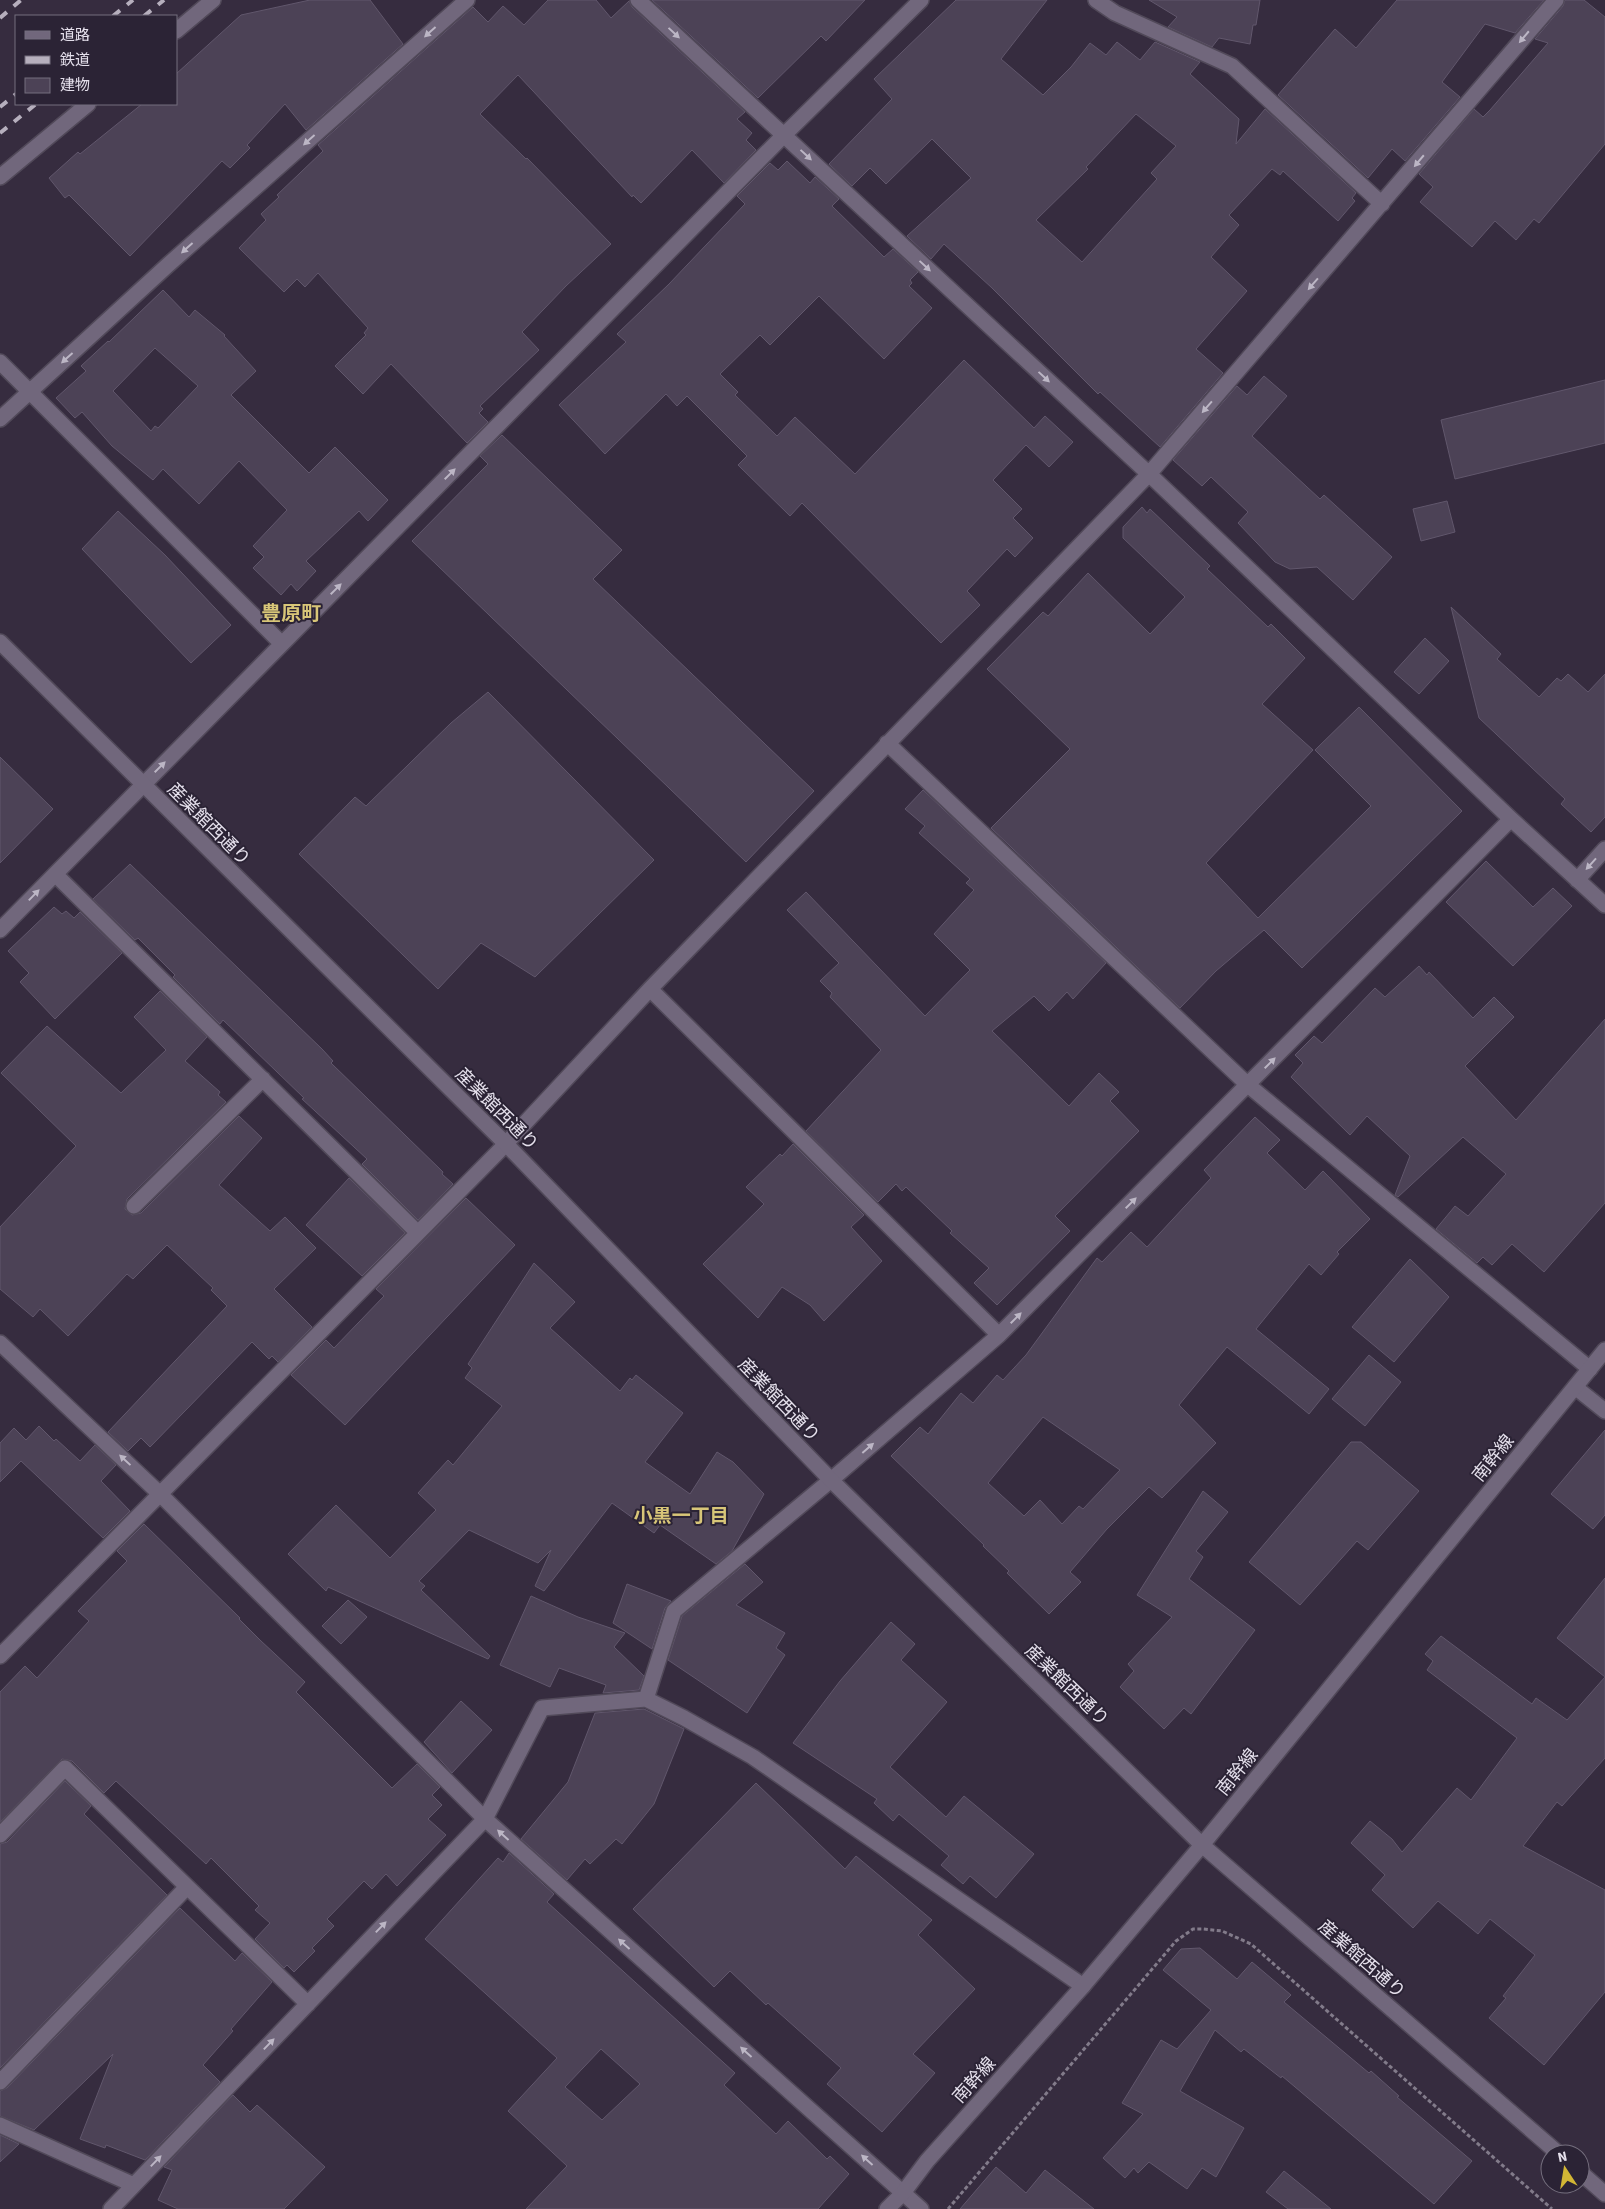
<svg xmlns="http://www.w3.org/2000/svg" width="1605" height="2209" font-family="'Source Sans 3','Noto Sans JP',sans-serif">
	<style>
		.building { fill: #4c4256; stroke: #61576c; fill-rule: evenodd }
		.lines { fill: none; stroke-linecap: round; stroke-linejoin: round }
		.street-casing { stroke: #514959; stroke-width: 18 }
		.secondary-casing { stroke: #514959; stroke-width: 18 }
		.path { stroke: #827b8a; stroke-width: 3; stroke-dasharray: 4 2.5; stroke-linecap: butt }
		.street { stroke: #71677c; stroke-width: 15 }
		.secondary { stroke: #71677c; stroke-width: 15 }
		.rail { stroke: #b6afbd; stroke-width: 4; stroke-dasharray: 9 9; stroke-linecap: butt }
		.oneway { fill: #bcb6c5 }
		.labels { text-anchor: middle; stroke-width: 4; stroke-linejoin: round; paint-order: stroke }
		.street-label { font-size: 18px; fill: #e5e0ec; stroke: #2b2335 }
		.neighbourhood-label { font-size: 19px; font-weight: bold; fill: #d8c678; stroke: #2b2335 }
		.quarter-label { font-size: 20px; font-weight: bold; fill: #d8c678; stroke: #2b2335 }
	</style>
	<rect width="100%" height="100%" fill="#362c3f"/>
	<!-- building -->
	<path class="building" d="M 310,0 L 370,0 L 403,44 L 306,130 L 285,104 L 247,145 L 250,148 L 230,168 L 222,161 L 130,256 L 69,195 L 65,198 L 49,178 L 78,152 L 80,154 L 142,104 L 176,104 L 176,74 L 241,15 Z
		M 548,0 L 596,0 L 611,18 L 629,1 L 632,7 L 745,112 L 737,119 L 752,133 L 746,140 L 756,150 L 724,183 L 692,150 L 641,203 L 633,195 L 632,197 L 518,75 L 480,114 L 526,159 L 527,158 L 611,244 L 566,286 L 522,332 L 539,350 L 480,406 L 483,409 L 479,413 L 488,422 L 467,443 L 391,364 L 363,394 L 335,366 L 366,335 L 364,333 L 368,328 L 318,273 L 305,287 L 297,279 L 284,292 L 239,248 L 266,220 L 261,214 L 279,197 L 277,195 L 323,151 L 318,145 L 473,7 L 488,22 L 503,6 L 524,25 Z
		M 652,0 L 865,0 L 826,41 L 821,36 L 758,98 Z
		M 956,0 L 1047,0 L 1001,59 L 1043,95 L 1071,67 L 1090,43 L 1106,55 L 1117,42 L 1140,60 L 1155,42 L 1200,62 L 1190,74 L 1239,119 L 1236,144 L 1265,109 L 1356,193 L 1352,198 L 1355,201 L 1338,221 L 1283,171 L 1280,175 L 1272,169 L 1229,215 L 1239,225 L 1211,257 L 1247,291 L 1196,349 L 1223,373 L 1160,447 L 1100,392 L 1098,394 L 992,288 L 944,244 L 931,259 L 907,236 L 971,178 L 932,139 L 886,184 L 870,168 L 852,186 L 829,164 L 892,99 L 874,79 ZM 1136,114 L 1176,146 L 1151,173 L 1157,179 L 1082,262 L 1036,220 L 1088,169 L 1086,167 Z
		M 1149,0 L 1260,0 L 1256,25 L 1253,25 L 1250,44 L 1219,38 L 1212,47 L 1168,27 L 1177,17 Z
		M 1397,0 L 1544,0 L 1515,33 L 1485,24 L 1442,82 L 1460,97 L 1405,161 L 1392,149 L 1368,178 L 1278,95 L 1335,29 L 1356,48 Z
		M 1565,0 L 1584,0 L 1605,17 L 1605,144 L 1539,223 L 1534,219 L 1516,240 L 1495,221 L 1472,247 L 1420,202 L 1433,187 L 1419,174 L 1474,109 L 1483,117 L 1490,110 L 1548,43 L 1535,39 L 1563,6 Z
		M 787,161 L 810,183 L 815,177 L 839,199 L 832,206 L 884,257 L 893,249 L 918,272 L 910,280 L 912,283 L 909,286 L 932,308 L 884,359 L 819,296 L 770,345 L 760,335 L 720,374 L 738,392 L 735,395 L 777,436 L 795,417 L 855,474 L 964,360 L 1034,428 L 1045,416 L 1073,442 L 1049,467 L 1026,445 L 993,480 L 1022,509 L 1013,518 L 1033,538 L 1015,557 L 1007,549 L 967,591 L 980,605 L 941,643 L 802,503 L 790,516 L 738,465 L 747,456 L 687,396 L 677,406 L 666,394 L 605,454 L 559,405 L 626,342 L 617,334 L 669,284 L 745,204 L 737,196 L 770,163 L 778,170 Z
		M 163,290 L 189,317 L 195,310 L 225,335 L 224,336 L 256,371 L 231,395 L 309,473 L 335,447 L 388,500 L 368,521 L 359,511 L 306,561 L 316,571 L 297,591 L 291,584 L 281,595 L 253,568 L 264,557 L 253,546 L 287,510 L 239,461 L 199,504 L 163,469 L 153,480 L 112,446 L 82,412 L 75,418 L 56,398 L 86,371 L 81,366 L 108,341 L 109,342 ZM 155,348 L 198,386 L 158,428 L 155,426 L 151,431 L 113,391 Z
		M 1264,376 L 1287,396 L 1252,436 L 1320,499 L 1324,495 L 1392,557 L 1353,600 L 1317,567 L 1290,569 L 1275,562 L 1238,523 L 1248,512 L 1211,477 L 1202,486 L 1173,460 L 1237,386 L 1247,395 Z
		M 1605,380 L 1605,443 L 1455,479 L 1441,420 Z
		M 502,435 L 622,550 L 593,579 L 814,791 L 746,862 L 412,541 L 488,464 L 480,456 Z
		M 1447,501 L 1455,532 L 1421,541 L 1413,509 Z
		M 1142,507 L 1147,513 L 1150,509 L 1210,566 L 1207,569 L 1268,627 L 1271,624 L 1305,658 L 1262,704 L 1313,750 L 1206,863 L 1258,918 L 1371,806 L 1315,750 L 1359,707 L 1462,811 L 1302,968 L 1264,930 L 1216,971 L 1180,1008 L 991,828 L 1070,749 L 987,669 L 1043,612 L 1048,616 L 1088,573 L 1150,634 L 1185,597 L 1123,538 L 1123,527 Z
		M 118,511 L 165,555 L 231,625 L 191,663 L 82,549 Z
		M 1451,607 L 1501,654 L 1497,659 L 1539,697 L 1557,678 L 1561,681 L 1568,674 L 1588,692 L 1605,674 L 1605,817 L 1591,832 L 1561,804 L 1565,799 L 1479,718 Z
		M 1425,638 L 1449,661 L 1419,694 L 1394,672 Z
		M 488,692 L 654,860 L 535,977 L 481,943 L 438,989 L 299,854 L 355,797 L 366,806 L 451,723 Z
		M 0,757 L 53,809 L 0,863 Z
		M 923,790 L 1106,963 L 1073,999 L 1067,992 L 1049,1011 L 1034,996 L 992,1031 L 1069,1106 L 1099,1073 L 1119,1092 L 1110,1101 L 1139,1131 L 1055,1216 L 1070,1231 L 997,1305 L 974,1283 L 989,1268 L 950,1233 L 952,1231 L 906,1187 L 902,1191 L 896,1184 L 878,1202 L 806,1131 L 881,1050 L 830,997 L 832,993 L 820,981 L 839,963 L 787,910 L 806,892 L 925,1016 L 970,970 L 934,934 L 974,890 L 966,883 L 970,879 L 919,833 L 925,826 L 905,809 Z
		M 1486,861 L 1533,907 L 1553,888 L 1572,906 L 1513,966 L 1446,902 Z
		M 130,864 L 322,1049 L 333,1061 L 331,1063 L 443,1172 L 442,1174 L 453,1184 L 418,1220 L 362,1164 L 367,1159 L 302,1099 L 304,1098 L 223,1020 L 220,1024 L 173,977 L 175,975 L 138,938 L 135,940 L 93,899 Z
		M 54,907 L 62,914 L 66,911 L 74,918 L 80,912 L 122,953 L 55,1019 L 20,982 L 29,973 L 8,951 Z
		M 1419,966 L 1427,975 L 1429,972 L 1473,1018 L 1494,997 L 1514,1017 L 1465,1066 L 1516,1120 L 1605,1019 L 1605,1203 L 1544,1272 L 1512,1244 L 1492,1265 L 1483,1257 L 1477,1263 L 1436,1229 L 1455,1206 L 1468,1216 L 1506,1174 L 1463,1137 L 1398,1197 L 1395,1195 L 1410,1156 L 1367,1116 L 1350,1135 L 1291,1077 L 1303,1063 L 1295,1055 L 1314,1036 L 1322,1043 L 1375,988 L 1385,997 Z
		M 160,991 L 207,1037 L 185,1061 L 220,1092 L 218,1095 L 226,1102 L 127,1199 L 125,1209 L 132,1215 L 141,1213 L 239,1116 L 262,1138 L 219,1185 L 270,1231 L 285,1217 L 316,1248 L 274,1289 L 312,1327 L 278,1362 L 272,1356 L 269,1359 L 252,1342 L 150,1447 L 141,1438 L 128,1451 L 108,1432 L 227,1306 L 211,1290 L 213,1288 L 167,1245 L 133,1279 L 127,1274 L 68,1336 L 40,1309 L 33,1317 L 0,1289 L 0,1227 L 76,1146 L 1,1073 L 47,1026 L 121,1093 L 166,1050 L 134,1017 Z
		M 1255,1117 L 1280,1140 L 1267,1153 L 1305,1190 L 1323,1171 L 1370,1219 L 1337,1252 L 1339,1254 L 1321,1275 L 1309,1264 L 1256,1329 L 1329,1389 L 1309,1414 L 1227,1347 L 1179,1405 L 1216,1443 L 1162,1498 L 1149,1487 L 1107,1529 L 1070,1572 L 1081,1582 L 1049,1614 L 1007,1573 L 1009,1571 L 983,1546 L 984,1545 L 891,1456 L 920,1427 L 928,1434 L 961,1393 L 973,1403 L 997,1375 L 1003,1380 L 1026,1355 L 1097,1258 L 1102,1262 L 1131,1232 L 1147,1247 L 1211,1178 L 1204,1170 ZM 1043,1417 L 1120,1470 L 1083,1509 L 1079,1506 L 1062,1524 L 1040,1500 L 1024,1516 L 988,1483 Z
		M 793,1144 L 864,1215 L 851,1227 L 882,1261 L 824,1321 L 810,1305 L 782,1287 L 758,1318 L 703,1264 L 764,1204 L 746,1187 L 780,1154 L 782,1156 Z
		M 349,1178 L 405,1233 L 362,1276 L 306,1225 Z
		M 466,1198 L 515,1245 L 345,1425 L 291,1375 L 326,1340 L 334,1348 L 384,1296 L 376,1289 Z
		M 1410,1259 L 1449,1297 L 1394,1362 L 1352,1327 Z
		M 534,1263 L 575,1302 L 550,1328 L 620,1391 L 630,1378 L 632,1380 L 636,1375 L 683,1413 L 645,1462 L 690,1494 L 717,1452 L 733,1462 L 764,1494 L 732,1551 L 716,1564 L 660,1525 L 654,1533 L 612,1503 L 544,1591 L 535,1586 L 551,1550 L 538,1563 L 469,1530 L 419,1581 L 425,1586 L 421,1590 L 490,1656 L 488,1659 L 328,1587 L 326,1591 L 288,1554 L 336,1505 L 390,1558 L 436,1510 L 418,1493 L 448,1460 L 453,1465 L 502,1406 L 465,1378 L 472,1368 L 468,1364 Z
		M 1369,1355 L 1401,1382 L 1365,1426 L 1332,1399 Z
		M 39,1426 L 54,1441 L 56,1439 L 80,1461 L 95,1445 L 116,1465 L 101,1481 L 130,1511 L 103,1538 L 21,1461 L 0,1482 L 0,1443 L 14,1428 L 26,1440 Z
		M 1605,1430 L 1605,1515 L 1593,1529 L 1551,1494 Z
		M 1351,1442 L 1361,1442 L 1419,1491 L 1368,1550 L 1357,1541 L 1300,1605 L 1249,1562 Z
		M 1203,1491 L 1228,1512 L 1196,1551 L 1203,1557 L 1189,1579 L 1255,1630 L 1191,1714 L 1184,1708 L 1164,1729 L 1120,1687 L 1134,1671 L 1128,1664 L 1172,1617 L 1137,1595 Z
		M 144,1524 L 240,1618 L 239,1619 L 260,1640 L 305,1682 L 296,1692 L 392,1788 L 417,1764 L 440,1787 L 432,1795 L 442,1805 L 428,1819 L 446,1835 L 397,1886 L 386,1874 L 372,1889 L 364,1881 L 327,1919 L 334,1926 L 312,1948 L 315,1951 L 294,1972 L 287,1965 L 284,1968 L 255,1939 L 270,1923 L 255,1910 L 259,1906 L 211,1858 L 206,1864 L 116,1781 L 104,1793 L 72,1761 L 62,1759 L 0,1822 L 0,1692 L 25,1666 L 37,1678 L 89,1621 L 78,1611 L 127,1561 L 117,1551 Z
		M 745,1564 L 763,1582 L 736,1605 L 785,1633 L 776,1648 L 785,1655 L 747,1713 L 668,1660 L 682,1616 Z
		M 1605,1578 L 1605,1677 L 1557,1638 Z
		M 627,1584 L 671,1601 L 665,1608 L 652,1649 L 613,1623 Z
		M 531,1596 L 578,1617 L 625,1633 L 614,1647 L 644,1676 L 639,1690 L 603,1693 L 606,1685 L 559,1668 L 550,1687 L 500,1665 Z
		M 348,1600 L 367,1617 L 341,1644 L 322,1626 Z
		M 891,1622 L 915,1644 L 901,1660 L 947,1702 L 890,1767 L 946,1817 L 964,1796 L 1034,1854 L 996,1898 L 970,1876 L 963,1884 L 941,1865 L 949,1856 L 899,1814 L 893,1821 L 874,1803 L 877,1799 L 793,1743 L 840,1681 Z
		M 1441,1636 L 1532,1704 L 1536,1698 L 1567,1720 L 1605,1677 L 1605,1758 L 1562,1806 L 1557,1802 L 1523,1846 L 1605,1890 L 1605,1992 L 1544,2065 L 1489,2018 L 1506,1998 L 1503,1996 L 1535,1955 L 1490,1919 L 1478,1934 L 1438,1901 L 1413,1928 L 1372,1890 L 1385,1875 L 1351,1843 L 1370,1821 L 1392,1839 L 1402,1852 L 1457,1788 L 1471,1800 L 1517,1738 L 1427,1670 L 1433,1661 L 1425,1654 Z
		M 461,1701 L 492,1730 L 452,1773 L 424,1742 Z
		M 644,1709 L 684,1729 L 654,1804 L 622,1844 L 616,1839 L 590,1864 L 585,1859 L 567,1880 L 521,1839 L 568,1782 L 595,1713 Z
		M 65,1781 L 91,1806 L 84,1814 L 167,1895 L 0,2068 L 0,1844 L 7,1842 Z
		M 756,1783 L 845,1869 L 856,1856 L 932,1920 L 918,1935 L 975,1989 L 913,2054 L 935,2073 L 882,2132 L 827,2084 L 841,2068 L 768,2003 L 766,2005 L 730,1971 L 714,1987 L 633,1909 Z
		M 509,1853 L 554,1894 L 547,1902 L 735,2073 L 724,2085 L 776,2134 L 788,2121 L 827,2159 L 830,2156 L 849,2174 L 818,2209 L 526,2209 L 567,2166 L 508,2111 L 557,2058 L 425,1939 L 498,1858 L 503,1862 ZM 601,2049 L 640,2084 L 602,2120 L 565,2087 Z
		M 180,1908 L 235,1961 L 242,1953 L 272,1982 L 231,2029 L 233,2031 L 203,2065 L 220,2082 L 145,2160 L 106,2145 L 105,2148 L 80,2139 L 113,2054 L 34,2130 L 0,2116 L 0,2091 L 7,2088 Z
		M 1200,1948 L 1237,1979 L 1252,1962 L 1291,1995 L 1284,2002 L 1369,2073 L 1371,2071 L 1399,2096 L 1397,2097 L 1472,2161 L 1434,2204 L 1282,2076 L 1281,2078 L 1244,2049 L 1241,2052 L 1215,2030 L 1180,2091 L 1244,2128 L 1216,2177 L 1202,2168 L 1187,2189 L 1149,2162 L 1138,2173 L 1134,2168 L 1125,2178 L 1103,2158 L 1143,2114 L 1122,2103 L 1161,2040 L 1177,2049 L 1211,2010 L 1163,1970 L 1181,1949 Z
		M 233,2095 L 250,2112 L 257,2105 L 325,2167 L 284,2209 L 178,2209 L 158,2200 L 172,2170 L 164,2167 Z
		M 0,2135 L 19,2144 L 0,2162 Z
		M 996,2167 L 1026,2193 L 1045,2170 L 1094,2209 L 960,2209 Z
		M 1284,2171 L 1331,2209 L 1288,2209 L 1266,2192 Z"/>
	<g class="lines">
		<!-- street casing -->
		<g class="street-casing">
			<path id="street" d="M 638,0 L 1149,474 L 1511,819 L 1605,905
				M 1096,0 L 1115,13 L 1232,66 L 1382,204
				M 0,362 L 282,644
				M 0,419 L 169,264 L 467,0
				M 887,743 L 1248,1085 L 1590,1369
				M 55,874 L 418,1233
				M 1577,880 L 1605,849
				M 0,930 L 784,135 L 921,0
				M 650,989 L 999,1335
				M 134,1206 L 263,1079
				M 0,1343 L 160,1494 L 485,1819 L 921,2209
				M 1575,1387 L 1605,1411
				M 0,1656 L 499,1151 L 650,989 L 1149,474 L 1556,0
				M 646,1699 L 674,1611 L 831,1480 L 999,1335 L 1511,819
				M 0,1835 L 65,1768 L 308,2004
				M 0,2082 L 187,1887
				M 0,2125 L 134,2185
				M 111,2209 L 485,1819 L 542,1708 L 646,1699 L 684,1718 L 753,1757 L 1083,1986"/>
		</g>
		<!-- secondary casing -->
		<g class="secondary-casing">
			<path id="secondary" d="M 176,31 L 213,0
				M 0,177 L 88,104
				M 0,642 L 506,1144 L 831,1480 L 1202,1845 L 1559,2154
				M 1580,2172 L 1605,2194
				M 887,2209 L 903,2193 L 927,2161 L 1083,1986 L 1202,1845 L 1605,1350"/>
		</g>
		<!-- path -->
		<path class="path" d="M 948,2209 L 1176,1941 L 1193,1929 L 1203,1929 L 1222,1931 L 1251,1944 L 1552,2209"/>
		<!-- street -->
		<use href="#street" class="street"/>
		<!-- secondary -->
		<use href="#secondary" class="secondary"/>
		<!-- rail -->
		<path class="rail" d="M 113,16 L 133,0
			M 144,16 L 164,0
			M 0,18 L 21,0
			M 0,107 L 16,94
			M 0,133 L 36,104"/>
	</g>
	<!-- one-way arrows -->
	<defs><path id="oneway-solid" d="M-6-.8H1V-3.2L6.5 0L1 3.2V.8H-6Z" transform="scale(1.25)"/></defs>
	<g class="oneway">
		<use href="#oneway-solid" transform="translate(430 32) rotate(138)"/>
		<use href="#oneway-solid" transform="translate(674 33) rotate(43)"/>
		<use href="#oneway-solid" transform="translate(1524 37) rotate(130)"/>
		<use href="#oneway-solid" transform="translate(309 140) rotate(138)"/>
		<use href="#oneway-solid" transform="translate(806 155) rotate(43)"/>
		<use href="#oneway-solid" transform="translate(1419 161) rotate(130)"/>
		<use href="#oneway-solid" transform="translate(187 248) rotate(138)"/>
		<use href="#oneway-solid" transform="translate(925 266) rotate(43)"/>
		<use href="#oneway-solid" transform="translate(1313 284) rotate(131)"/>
		<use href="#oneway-solid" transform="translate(67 358) rotate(138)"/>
		<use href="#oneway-solid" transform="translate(1044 377) rotate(43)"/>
		<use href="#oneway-solid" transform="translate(1207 407) rotate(131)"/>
		<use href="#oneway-solid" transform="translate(450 474) rotate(-45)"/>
		<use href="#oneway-solid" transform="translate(336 589) rotate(-45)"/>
		<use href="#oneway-solid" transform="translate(160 767) rotate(-45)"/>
		<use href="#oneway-solid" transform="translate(1591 864) rotate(132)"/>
		<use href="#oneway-solid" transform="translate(34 895) rotate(-46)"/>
		<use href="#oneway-solid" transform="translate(1270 1063) rotate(-45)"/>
		<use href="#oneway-solid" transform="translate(1131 1203) rotate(-45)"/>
		<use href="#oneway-solid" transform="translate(1016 1318) rotate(-45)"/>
		<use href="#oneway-solid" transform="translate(868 1448) rotate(-41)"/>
		<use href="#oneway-solid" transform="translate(125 1460) rotate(-137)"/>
		<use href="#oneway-solid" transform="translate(503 1835) rotate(-138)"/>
		<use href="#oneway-solid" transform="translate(381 1927) rotate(-46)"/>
		<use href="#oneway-solid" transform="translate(624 1944) rotate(-138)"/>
		<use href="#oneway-solid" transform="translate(269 2044) rotate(-46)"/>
		<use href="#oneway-solid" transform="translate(746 2052) rotate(-138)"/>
		<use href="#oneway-solid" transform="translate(867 2160) rotate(-138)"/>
		<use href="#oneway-solid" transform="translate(156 2161) rotate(-46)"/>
	</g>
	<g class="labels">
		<!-- street labels -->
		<g class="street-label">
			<text transform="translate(209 824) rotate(45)" y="6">産業館西通り</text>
			<text transform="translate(497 1109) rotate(45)" y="6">産業館西通り</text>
			<text transform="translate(779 1400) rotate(46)" y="6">産業館西通り</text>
			<text transform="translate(1493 1458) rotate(-51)" y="6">南幹線</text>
			<text transform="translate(1067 1685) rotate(44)" y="6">産業館西通り</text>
			<text transform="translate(1237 1772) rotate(-51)" y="6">南幹線</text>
			<text transform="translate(1362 1959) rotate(41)" y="6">産業館西通り</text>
			<text transform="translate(974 2080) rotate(-48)" y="6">南幹線</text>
		</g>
		<!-- neighbourhood labels -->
		<g class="neighbourhood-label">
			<text x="681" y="1522">小黒一丁目</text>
		</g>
		<!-- quarter labels -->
		<g class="quarter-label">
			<text x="291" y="620">豊原町</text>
		</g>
	</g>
	<!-- legend -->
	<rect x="15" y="15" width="162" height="90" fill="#2b2335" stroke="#756f7e"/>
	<rect x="25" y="31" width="25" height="8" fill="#71677c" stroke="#756f7e"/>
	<text x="60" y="40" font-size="15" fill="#e5e0ec">道路</text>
	<rect x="25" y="56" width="25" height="8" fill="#b6afbd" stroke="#756f7e"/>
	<text x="60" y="65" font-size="15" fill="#e5e0ec">鉄道</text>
	<rect x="25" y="78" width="25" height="15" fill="#4c4256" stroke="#756f7e"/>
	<text x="60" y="90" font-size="15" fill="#e5e0ec">建物</text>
	<!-- north arrow -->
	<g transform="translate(1565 2169) rotate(348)"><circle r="24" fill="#2b2335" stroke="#756f7e"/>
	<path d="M0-4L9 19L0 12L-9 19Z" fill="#d2b635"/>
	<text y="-8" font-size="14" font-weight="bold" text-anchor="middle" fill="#e5e0ec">N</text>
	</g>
</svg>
